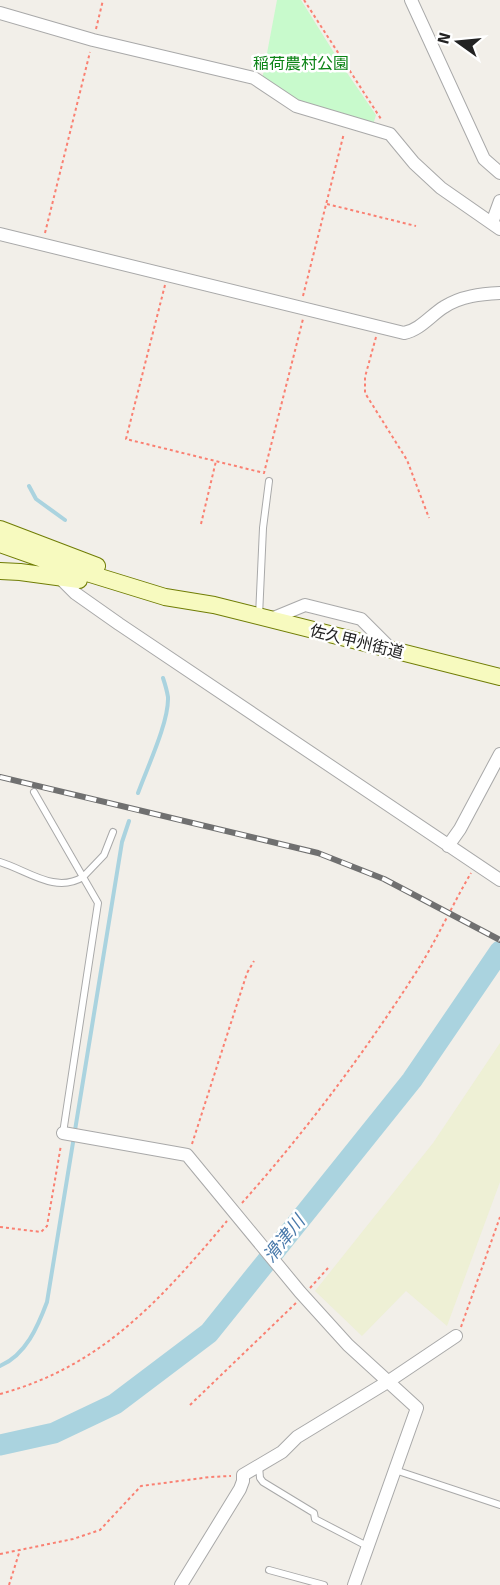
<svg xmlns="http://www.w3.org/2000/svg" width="500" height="1585" font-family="Signika,'Noto Sans JP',sans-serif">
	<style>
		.farmland { fill: #eef0d5 }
		.park { fill: #c8facc }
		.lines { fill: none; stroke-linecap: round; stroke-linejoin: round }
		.stream { stroke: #aad3df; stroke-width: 4 }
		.river { stroke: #aad3df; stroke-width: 21 }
		.lane-casing { stroke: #a9a9a9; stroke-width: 8 }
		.street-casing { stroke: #a9a9a9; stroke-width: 14 }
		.secondary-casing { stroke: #707d05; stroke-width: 18 }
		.path { stroke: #fa8072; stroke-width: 2; stroke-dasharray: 3 3; stroke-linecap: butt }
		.lane { stroke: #fff; stroke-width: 6 }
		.street { stroke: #fff; stroke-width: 12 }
		.secondary { stroke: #f7fabf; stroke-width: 16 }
		.rail-casing { stroke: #707070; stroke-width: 6 }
		.rail { stroke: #fff; stroke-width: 4; stroke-dasharray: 11; stroke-linecap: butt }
		.labels { text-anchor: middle; stroke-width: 5; stroke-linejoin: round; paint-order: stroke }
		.park-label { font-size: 16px; fill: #0c8416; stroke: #fff }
		.street-label { font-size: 16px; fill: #222; stroke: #fff }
		.water-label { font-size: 18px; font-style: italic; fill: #4a7aab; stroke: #fff }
	</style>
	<rect width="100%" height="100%" fill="#f2efe9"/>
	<!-- farmland -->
	<path class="farmland" d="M 500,1043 L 500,1182 L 447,1326 L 406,1291 L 362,1336 L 315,1291 L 433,1143 Z"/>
	<!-- park -->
	<path class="park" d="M 277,0 L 301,0 L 343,67 L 376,115 L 373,125 L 299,103 L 262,80 Z"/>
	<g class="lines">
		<!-- stream -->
		<path class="stream" d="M 29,486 L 36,499 L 65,520
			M 138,793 C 147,768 169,722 168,697 C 167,691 165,684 163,678
			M 0,1366 C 26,1355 38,1326 47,1302 L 122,842 L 129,821"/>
		<!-- river -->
		<path class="river" d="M 0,1445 L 54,1433 L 115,1404 L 209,1333 L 412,1080 L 500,951"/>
		<!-- lane casing -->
		<g class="lane-casing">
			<path id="lane" d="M 259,616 L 263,528 L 269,481
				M 34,792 L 83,877 L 104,855 L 113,832
				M 0,862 C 27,870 55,894 83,877 L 98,903 L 63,1133
				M 259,1466 L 260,1478 L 263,1482 L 314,1513 L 315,1519 L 367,1546
				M 395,1470 L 500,1505
				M 269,1570 L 324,1585"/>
		</g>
		<!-- street casing -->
		<g class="street-casing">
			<path id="street" d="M 411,0 L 484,159 L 500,173
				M 0,13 L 93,40 L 254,78 L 296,106 L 390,134 L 414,163 L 441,188 L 500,229
				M 492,223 L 500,201
				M 0,234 L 404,333 C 420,330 431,315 444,307 C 461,296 481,294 500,293
				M 59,577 L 75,593 L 119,624 L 500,880
				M 271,619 L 305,605 L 361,619 L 391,649
				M 448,846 L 460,829 L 500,754
				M 63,1133 L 187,1155 L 300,1292 L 348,1345 L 417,1408 L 354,1585
				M 181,1585 L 240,1489 L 243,1481 L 243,1475 L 282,1452 L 297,1437 L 389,1381 L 456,1336"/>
		</g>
		<!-- secondary casing -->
		<g class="secondary-casing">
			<path id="secondary" d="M 0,529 L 97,566
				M 0,544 L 48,561 L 165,597 L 214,605 L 500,677
				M 0,571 L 20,572 L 79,580"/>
		</g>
		<!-- path -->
		<path class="path" d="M 304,0 L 381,119
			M 96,29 L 103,0
			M 327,204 L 416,226
			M 45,233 L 90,52
			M 165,285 L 126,439 L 264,473 L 303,319
			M 303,296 L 344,133
			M 376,337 L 365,377 L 365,393 L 407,460 L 429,518
			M 201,524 L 216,461
			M 192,1144 L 247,973 L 254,961
			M 242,1203 C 305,1132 362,1056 413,977 C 435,944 451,907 471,873
			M 0,1227 L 41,1232 L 47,1226 L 61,1145
			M 310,1288 L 328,1268
			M 461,1327 L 500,1217
			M 0,1394 C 103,1366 161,1299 227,1221
			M 190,1405 L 296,1303
			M 0,1554 L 73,1539 L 100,1530 L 141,1486 L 210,1477 L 231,1476
			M 9,1585 L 20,1550"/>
		<!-- lane -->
		<use href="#lane" class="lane"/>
		<!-- street -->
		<use href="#street" class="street"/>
		<!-- secondary -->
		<use href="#secondary" class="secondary"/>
		<!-- rail casing -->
		<g class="rail-casing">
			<path id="rail" d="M 0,777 L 318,853 L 384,879 L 500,940"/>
		</g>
		<!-- rail -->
		<use href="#rail" class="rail"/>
	</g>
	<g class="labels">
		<!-- park labels -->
		<g class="park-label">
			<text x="301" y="69">稲荷農村公園</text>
		</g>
		<!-- street labels -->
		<g class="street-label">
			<text transform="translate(357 641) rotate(14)" y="6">佐久甲州街道</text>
		</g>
		<!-- water labels -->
		<g class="water-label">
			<text transform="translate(284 1239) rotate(-51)" y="6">滑津川</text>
		</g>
	</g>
	<!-- north arrow -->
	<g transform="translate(458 42) rotate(285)" stroke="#ffffff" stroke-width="4.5" paint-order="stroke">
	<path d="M0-4.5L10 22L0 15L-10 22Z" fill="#222222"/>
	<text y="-9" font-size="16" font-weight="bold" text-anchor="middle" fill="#222222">N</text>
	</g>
</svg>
